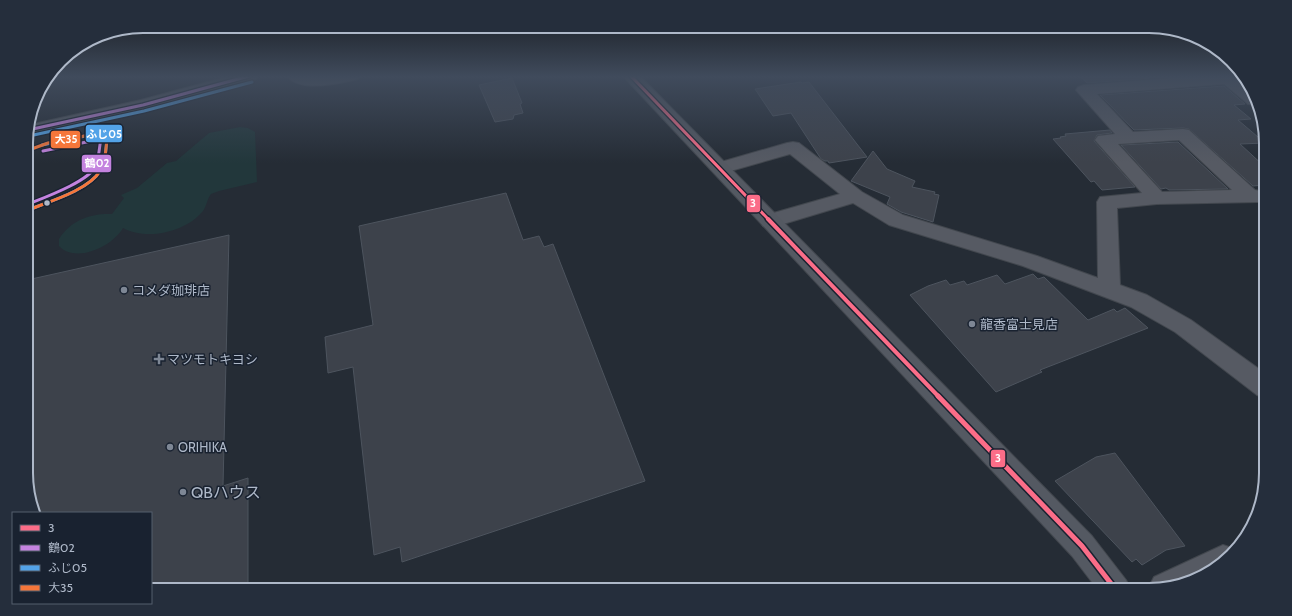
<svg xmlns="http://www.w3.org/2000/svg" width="1292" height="616" font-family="Cabin,'Noto Sans JP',sans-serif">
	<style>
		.green { fill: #22373b }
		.building { fill: #3d424b; stroke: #4d545e }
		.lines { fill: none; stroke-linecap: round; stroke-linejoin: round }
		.street-casing { stroke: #42474e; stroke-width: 2 }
		.secondary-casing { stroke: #42474e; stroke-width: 2 }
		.street { fill: #565a63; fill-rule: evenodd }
		.secondary { fill: #545962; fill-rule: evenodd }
		.bus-1-far2-casing { stroke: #192230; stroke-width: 5.5 }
		.bus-1-far1-casing { stroke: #192230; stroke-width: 7 }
		.bus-1-casing { stroke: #192230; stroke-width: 8 }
		.bus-2-casing { stroke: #192230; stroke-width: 5.5 }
		.bus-3-casing { stroke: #192230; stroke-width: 5.5 }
		.bus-4-casing { stroke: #192230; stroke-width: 5.5 }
		.bus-1-far2 { stroke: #fb6d88; stroke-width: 3 }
		.bus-1-far1 { stroke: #fb6d88; stroke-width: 4 }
		.bus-1 { stroke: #fb6d88; stroke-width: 5 }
		.bus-2 { stroke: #c483df; stroke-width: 3 }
		.bus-3 { stroke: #53a3e8; stroke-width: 3 }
		.bus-4 { stroke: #f5763a; stroke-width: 3 }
		.bus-dot { fill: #aeb8c8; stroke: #192230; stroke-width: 1.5 }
		.poi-dot { fill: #7e8795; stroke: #192230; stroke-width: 1.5 }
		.labels { text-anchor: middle; stroke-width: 3; stroke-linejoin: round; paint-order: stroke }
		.poi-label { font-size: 13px; fill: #aeb8c8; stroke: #192230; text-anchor: start }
		.near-poi-label { font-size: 16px; fill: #aeb8c8; stroke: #192230; text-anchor: start }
		.rim { fill: none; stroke: #aeb8c8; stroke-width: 2 }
		.line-badge { stroke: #192230; stroke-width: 1.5 }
		.badge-label { font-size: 11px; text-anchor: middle; font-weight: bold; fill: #fff }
	</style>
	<rect width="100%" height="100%" fill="#252c35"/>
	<!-- green -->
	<path class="green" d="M 240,127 L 248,128 L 255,132 L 257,182 L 219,191 L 211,194 C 207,199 207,205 203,211 C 186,232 147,241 123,228 C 113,246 76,264 59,246 L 59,239 C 71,220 91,213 112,214 L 124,198 L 121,195 L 137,188 L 167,163 L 176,161 L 209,133 Z"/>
	<!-- building -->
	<path class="building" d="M 1080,76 L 1166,76 L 1166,77 L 1087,83 Z
		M 512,78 L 522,103 L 520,104 L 523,113 L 514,115 L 513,119 L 495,122 L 479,85 Z
		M 801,82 L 802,83 L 809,82 L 867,157 L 829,163 L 828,161 L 825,161 L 821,159 L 791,113 L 773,116 L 755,89 Z
		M 1224,86 L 1245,104 L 1234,105 L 1251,119 L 1238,120 L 1265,143 L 1240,144 L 1265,167 L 1265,185 L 1253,186 L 1189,129 L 1183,128 L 1134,130 L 1100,95 Z
		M 1110,130 L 1112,133 L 1097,135 L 1094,141 L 1135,187 L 1102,190 L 1094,181 L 1091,182 L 1053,139 L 1061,138 L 1060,137 L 1066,136 L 1065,134 Z
		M 1178,142 L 1228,189 L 1169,190 L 1166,188 L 1161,189 L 1121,145 Z
		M 873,151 L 887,169 L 915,181 L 912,187 L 935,192 L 934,194 L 939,195 L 933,222 L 901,212 L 887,204 L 890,197 L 851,181 Z
		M 506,193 L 523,240 L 539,236 L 544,247 L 553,244 L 645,481 L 402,562 L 400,547 L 374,555 L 353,367 L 328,373 L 325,337 L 373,325 L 359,226 Z
		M 229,235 L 223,486 L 248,478 L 248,590 L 151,590 L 151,513 L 37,513 L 27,488 L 27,280 Z
		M 1033,274 L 1038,279 L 1044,277 L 1088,320 L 1114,309 L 1117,312 L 1125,308 L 1148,328 L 1040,370 L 1042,372 L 996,392 L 910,295 L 928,286 L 946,280 L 950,285 L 964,281 L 967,285 L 997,275 L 1005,284 Z
		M 1115,453 L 1185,546 L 1166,550 L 1142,565 L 1136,559 L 1132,562 L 1055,481 L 1096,457 Z"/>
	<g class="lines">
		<!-- street casing -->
		<g class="street-casing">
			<path id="street" d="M 1199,76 L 1235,76 L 1248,87 L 1255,105 L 1248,104 L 1224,84 L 1097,94 L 1133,132 L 1183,129 L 1189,130 L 1255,190 L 1265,192 L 1265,200 L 1258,202 L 1157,204 L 1117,208 L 1120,285 L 1147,295 L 1191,320 L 1266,374 L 1266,398 L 1257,395 L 1175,332 L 1131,307 L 1023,266 L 889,225 L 853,203 L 770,228 L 763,226 L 760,221 L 763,216 L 840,194 L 790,154 L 720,174 L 714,172 L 711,168 L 714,164 L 787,143 L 793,142 L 799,143 L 862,192 L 903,215 L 1037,256 L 1098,278 L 1097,202 L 1100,197 L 1142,193 L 1095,140 L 1098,136 L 1115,134 L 1076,90 L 1078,87 L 1084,85 ZM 1179,140 L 1232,190 L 1162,192 L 1118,144 Z
				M 1223,545 L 1232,548 L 1214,570 L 1156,590 L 1150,590 L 1149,587 L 1154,577 Z"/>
		</g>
		<!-- secondary casing -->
		<g class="secondary-casing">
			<path id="secondary" d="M 230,76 L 258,76 L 256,79 L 143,110 L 26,135 L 29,125 L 141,100 Z
				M 287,76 L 360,76 L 358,79 C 342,83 299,93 287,76 Z
				M 623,76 L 640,76 L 1092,536 L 1126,580 L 1131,590 L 1098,590 L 1072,556 Z"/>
		</g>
		<!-- street -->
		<use href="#street" class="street"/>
		<!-- secondary -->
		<use href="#secondary" class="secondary"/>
		<!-- bus-1-far2 casing -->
		<g class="bus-1-far2-casing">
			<path id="bus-1-far2" d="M 631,76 L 769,220"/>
		</g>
		<!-- bus-1-far1 casing -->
		<g class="bus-1-far1-casing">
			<path id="bus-1-far1" d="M 768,219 L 939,397"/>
		</g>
		<!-- bus-1 casing -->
		<g class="bus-1-casing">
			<path id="bus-1" d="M 938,396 L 1082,546 L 1116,590"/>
		</g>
		<!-- bus-2 casing -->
		<g class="bus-2-casing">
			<path id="bus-2" d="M 28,130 L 143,105 L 249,76
				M 26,205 C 43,198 88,182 96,166 C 99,158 99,148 101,139 L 43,151"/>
		</g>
		<!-- bus-3 casing -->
		<g class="bus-3-casing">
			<path id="bus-3" d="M 29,136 L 144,111 L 252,82
				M 28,210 C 48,202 89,190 100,171 C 106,162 106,148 107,138 L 105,134 L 100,133 L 42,145"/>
		</g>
		<!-- bus-4 casing -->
		<g class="bus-4-casing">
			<path id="bus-4" d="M 26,151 L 48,143 L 100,133 L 104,134 L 107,138 C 106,148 106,162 100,171 C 89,190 48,202 28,210"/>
		</g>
		<!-- bus-1-far2 -->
		<use href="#bus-1-far2" class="bus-1-far2"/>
		<!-- bus-1-far1 -->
		<use href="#bus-1-far1" class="bus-1-far1"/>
		<!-- bus-1 -->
		<use href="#bus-1" class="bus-1"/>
		<!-- bus-2 -->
		<use href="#bus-2" class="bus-2"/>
		<!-- bus-3 -->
		<use href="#bus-3" class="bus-3"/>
		<!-- bus-4 -->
		<use href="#bus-4" class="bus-4"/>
	</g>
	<!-- sky -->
	<linearGradient id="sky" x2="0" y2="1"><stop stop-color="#14181d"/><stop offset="0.47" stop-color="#404b5c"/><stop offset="1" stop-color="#404b5c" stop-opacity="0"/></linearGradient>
	<rect width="1292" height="163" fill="url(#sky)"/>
	<!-- markers -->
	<circle class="bus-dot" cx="47" cy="203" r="3.5"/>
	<g class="poi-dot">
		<circle cx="124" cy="290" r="4"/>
		<circle cx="972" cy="324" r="4"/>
		<path d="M157 353h4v4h4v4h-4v4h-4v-4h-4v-4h4z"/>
		<circle cx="170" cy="447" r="4"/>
		<circle cx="183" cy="492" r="4"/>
	</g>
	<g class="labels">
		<!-- poi labels -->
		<g class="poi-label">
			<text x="132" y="295">コメダ珈琲店</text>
			<text x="980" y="329">龍香富士見店</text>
			<text x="167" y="364">マツモトキヨシ</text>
			<text x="178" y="452">ORIHIKA</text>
		</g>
		<!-- near-poi labels -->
		<g class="near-poi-label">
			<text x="191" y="498">QBハウス</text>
		</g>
	</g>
	<!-- crop -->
	<path d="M0 0H1292V616H0ZM143 33H1149A110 110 0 0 1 1259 143V473A110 110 0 0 1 1149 583H143A110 110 0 0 1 33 473V143A110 110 0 0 1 143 33Z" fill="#252e3c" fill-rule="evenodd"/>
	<path class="rim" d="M143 33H1149A110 110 0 0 1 1259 143V473A110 110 0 0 1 1149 583H143A110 110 0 0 1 33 473V143A110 110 0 0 1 143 33Z"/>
	<g class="line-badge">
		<rect x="85" y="124" width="38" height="19" rx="4" fill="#53a3e8"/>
		<rect x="50" y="130" width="31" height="19" rx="4" fill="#f5763a"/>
		<rect x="81" y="154" width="31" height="19" rx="4" fill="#c483df"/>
		<rect x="746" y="194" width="15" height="19" rx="4" fill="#fb6d88"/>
		<rect x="990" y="449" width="16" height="19" rx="4" fill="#fb6d88"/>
	</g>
	<g class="badge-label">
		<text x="104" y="138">ふじ05</text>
		<text x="66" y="143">大35</text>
		<text x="97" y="167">鶴02</text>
		<text x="753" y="207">3</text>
		<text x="998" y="462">3</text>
	</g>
	<!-- legend -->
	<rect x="12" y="512" width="140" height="92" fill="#192230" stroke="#555e6d"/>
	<rect x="20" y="525" width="20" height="6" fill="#fb6d88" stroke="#555e6d"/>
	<text x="48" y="532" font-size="12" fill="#aeb8c8">3</text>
	<rect x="20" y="545" width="20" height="6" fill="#c483df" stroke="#555e6d"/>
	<text x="48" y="552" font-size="12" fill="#aeb8c8">鶴02</text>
	<rect x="20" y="565" width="20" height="6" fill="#53a3e8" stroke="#555e6d"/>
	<text x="48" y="572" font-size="12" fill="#aeb8c8">ふじ05</text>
	<rect x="20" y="585" width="20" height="6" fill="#f5763a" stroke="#555e6d"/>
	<text x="48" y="592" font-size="12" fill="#aeb8c8">大35</text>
</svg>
